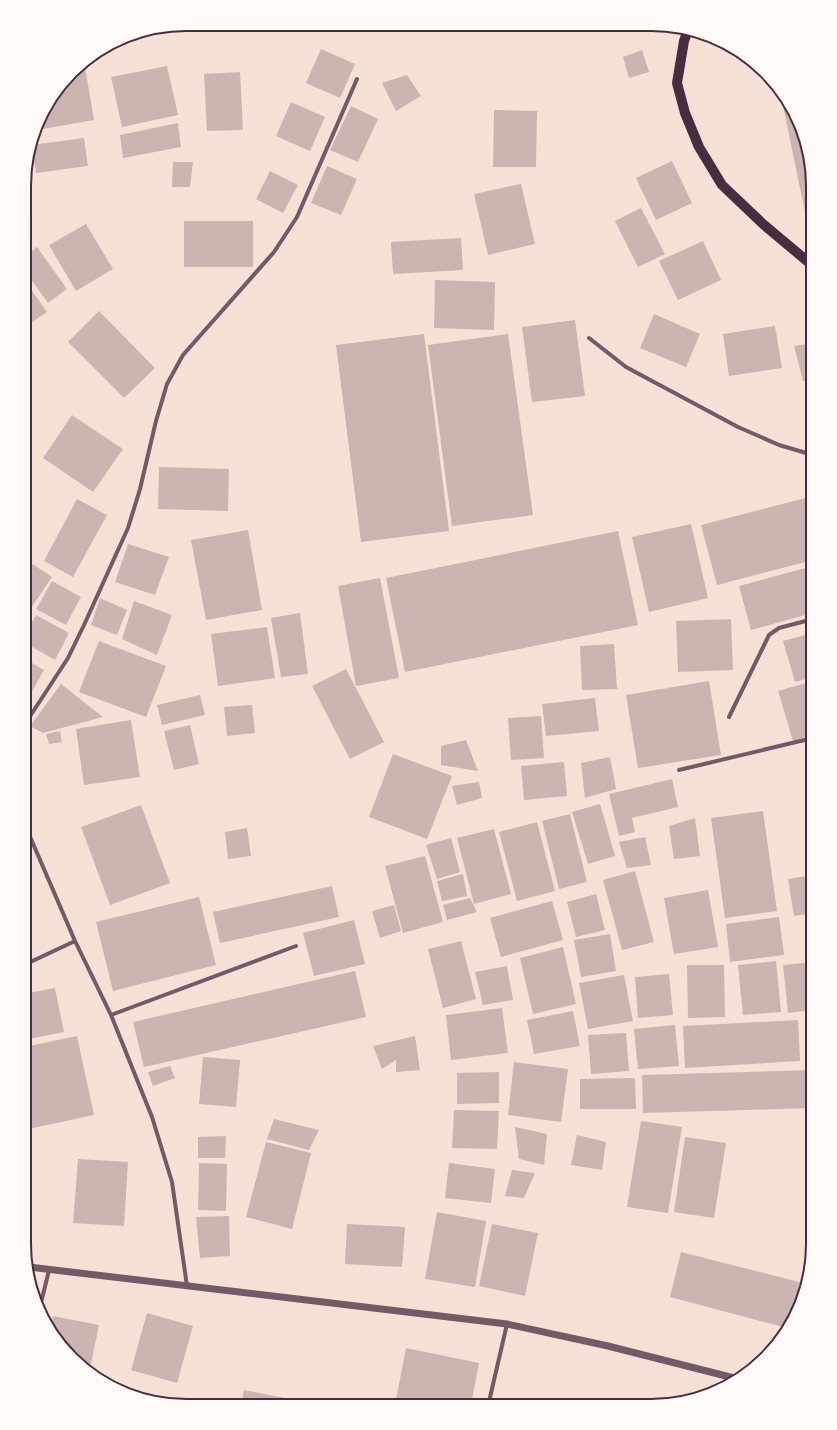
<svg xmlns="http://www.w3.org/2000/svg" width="837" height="1430" font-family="'Noto Serif',serif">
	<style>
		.building { fill: #ccb4b1 }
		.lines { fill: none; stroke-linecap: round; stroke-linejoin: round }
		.minor { stroke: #755966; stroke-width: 4 }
		.tertiary { stroke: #755966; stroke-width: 7 }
		.primary { stroke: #4a2c40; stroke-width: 10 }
		.rim { fill: none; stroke: #4a2c40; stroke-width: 2 }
	</style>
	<rect width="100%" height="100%" fill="#f7e1d7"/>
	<!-- building -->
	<path class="building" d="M 149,31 L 149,35 L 116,42 L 124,36 Z
		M 321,49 L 355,64 L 340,98 L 306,83 Z
		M 642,50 L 649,72 L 629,78 L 623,57 Z
		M 84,61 L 94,120 L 43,129 L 41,114 L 79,64 Z
		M 167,66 L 178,115 L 122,127 L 111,77 Z
		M 240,72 L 243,130 L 207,131 L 204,74 Z
		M 407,75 L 421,96 L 396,111 L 382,83 Z
		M 779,87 L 801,124 L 813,186 L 813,210 L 805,212 Z
		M 291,102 L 325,117 L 310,151 L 276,136 Z
		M 351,106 L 378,119 L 358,162 L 330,150 Z
		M 494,110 L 537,111 L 536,167 L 493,167 Z
		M 178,123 L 181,147 L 123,158 L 120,135 Z
		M 84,138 L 88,166 L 36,173 L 32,145 Z
		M 672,161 L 692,203 L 656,220 L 636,178 Z
		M 173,162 L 193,162 L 190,187 L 172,187 Z
		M 327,166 L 357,179 L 341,215 L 311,203 Z
		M 270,171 L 298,185 L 283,213 L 256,199 Z
		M 521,184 L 535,244 L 488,255 L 474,194 Z
		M 641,208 L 665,254 L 638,267 L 615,221 Z
		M 184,221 L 253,221 L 253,267 L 184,267 Z
		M 86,224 L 113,269 L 76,291 L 49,245 Z
		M 461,238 L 463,270 L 393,274 L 391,242 Z
		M 703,241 L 721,280 L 678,300 L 659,261 Z
		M 37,247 L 67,289 L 48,303 L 25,271 L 25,256 Z
		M 435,280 L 495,282 L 494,330 L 434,328 Z
		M 25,281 L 47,312 L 25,327 Z
		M 99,311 L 155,368 L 124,398 L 68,342 Z
		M 654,314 L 700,334 L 686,367 L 640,348 Z
		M 575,320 L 585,396 L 532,402 L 522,327 Z
		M 775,326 L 782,368 L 729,376 L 723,334 Z
		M 424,334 L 449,531 L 361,542 L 336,345 Z
		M 508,334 L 533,515 L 452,526 L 428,345 Z
		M 813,343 L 813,379 L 803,381 L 794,346 Z
		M 72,415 L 123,449 L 93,492 L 43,458 Z
		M 159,467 L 229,469 L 228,511 L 158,509 Z
		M 813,496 L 813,560 L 717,585 L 701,525 Z
		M 77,499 L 107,515 L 73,577 L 44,561 Z
		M 691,524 L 708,598 L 649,612 L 632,537 Z
		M 248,530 L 262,610 L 206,620 L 191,540 Z
		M 618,531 L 638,625 L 405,672 L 386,578 Z
		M 128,544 L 169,557 L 155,595 L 115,582 Z
		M 25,559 L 52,577 L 25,617 Z
		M 813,566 L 813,613 L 751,630 L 739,586 Z
		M 380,578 L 399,678 L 356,686 L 338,586 Z
		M 52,581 L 81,597 L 66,625 L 36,609 Z
		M 100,598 L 127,610 L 117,635 L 91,625 Z
		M 134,601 L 172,615 L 157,655 L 122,639 Z
		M 300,613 L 308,674 L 281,677 L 271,618 Z
		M 36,615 L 69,633 L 55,660 L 25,643 L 25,634 Z
		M 731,619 L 733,670 L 678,672 L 676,621 Z
		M 267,627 L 275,678 L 218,686 L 211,634 Z
		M 813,633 L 813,677 L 795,682 L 783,641 Z
		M 99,641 L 166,666 L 146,717 L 79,692 Z
		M 614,644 L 617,689 L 582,690 L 580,646 Z
		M 25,659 L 44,670 L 25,704 Z
		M 346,669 L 384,742 L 350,759 L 312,686 Z
		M 709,681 L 721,755 L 638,768 L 626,695 Z
		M 813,681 L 813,735 L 793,741 L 778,691 Z
		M 61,684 L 103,717 L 43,733 L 30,726 Z
		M 200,695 L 205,715 L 162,725 L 157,705 Z
		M 595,698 L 599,731 L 546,736 L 542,704 Z
		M 252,705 L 255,733 L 227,736 L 224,707 Z
		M 541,716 L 544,758 L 511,760 L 508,718 Z
		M 131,720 L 140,777 L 84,785 L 76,729 Z
		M 190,725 L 199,764 L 174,770 L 164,731 Z
		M 60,731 L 62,742 L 49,744 L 46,734 Z
		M 466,740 L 478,771 L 441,765 L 441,746 Z
		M 393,754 L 452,776 L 427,839 L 369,817 Z
		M 610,757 L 616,789 L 585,798 L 581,763 Z
		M 564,762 L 567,796 L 524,800 L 521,766 Z
		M 672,779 L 678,807 L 632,818 L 635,832 L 619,836 L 609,794 Z
		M 479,782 L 482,798 L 457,805 L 452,786 Z
		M 600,804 L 615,856 L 588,864 L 572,812 Z
		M 141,805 L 170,883 L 110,905 L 81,827 Z
		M 763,811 L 777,911 L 725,918 L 711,818 Z
		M 570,814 L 587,882 L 559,889 L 542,821 Z
		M 695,818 L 700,856 L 674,859 L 669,826 Z
		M 537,822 L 555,891 L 517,901 L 499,832 Z
		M 247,828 L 251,856 L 228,859 L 225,832 Z
		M 494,829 L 511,894 L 474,904 L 457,838 Z
		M 645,837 L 651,865 L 627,868 L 619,842 Z
		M 451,838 L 460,872 L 437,879 L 426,845 Z
		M 425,856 L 443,922 L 403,933 L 385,866 Z
		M 635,871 L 654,942 L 622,950 L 603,880 Z
		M 463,874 L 467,896 L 442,901 L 437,881 Z
		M 813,875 L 813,913 L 794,916 L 788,879 Z
		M 332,886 L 339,917 L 220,943 L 213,912 Z
		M 708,890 L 718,947 L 674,954 L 664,898 Z
		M 596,894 L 605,930 L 576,937 L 567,902 Z
		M 199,897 L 216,965 L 113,991 L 96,922 Z
		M 470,898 L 477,912 L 447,920 L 443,905 Z
		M 552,901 L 563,940 L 501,957 L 490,918 Z
		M 394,905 L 401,931 L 380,938 L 372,911 Z
		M 779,917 L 784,955 L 730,962 L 726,924 Z
		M 354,920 L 365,964 L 314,976 L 303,933 Z
		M 610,934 L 616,971 L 581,977 L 574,940 Z
		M 461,941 L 476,999 L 443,1008 L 428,949 Z
		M 563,947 L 576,1004 L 533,1014 L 520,958 Z
		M 776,961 L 781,1012 L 743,1015 L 738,965 Z
		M 813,962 L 813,1010 L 788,1013 L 783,965 Z
		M 687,965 L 724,965 L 725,1017 L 688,1018 Z
		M 507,966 L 513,1000 L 483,1005 L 475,972 Z
		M 355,971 L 366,1017 L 144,1067 L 133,1022 Z
		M 669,974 L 673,1015 L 638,1018 L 635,977 Z
		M 624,975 L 633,1021 L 588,1029 L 579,983 Z
		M 55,988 L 64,1032 L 24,1040 L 24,994 Z
		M 502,1008 L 508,1053 L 451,1060 L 446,1015 Z
		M 573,1011 L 580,1046 L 534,1054 L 527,1020 Z
		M 810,1015 L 813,1015 L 813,1049 L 811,1049 Z
		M 798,1020 L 800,1061 L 685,1068 L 683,1026 Z
		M 675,1025 L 679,1066 L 638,1069 L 634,1029 Z
		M 626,1033 L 629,1071 L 591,1074 L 588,1035 Z
		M 77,1036 L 94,1115 L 24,1130 L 24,1047 Z
		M 415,1036 L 420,1070 L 396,1072 L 396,1060 L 382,1069 L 373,1046 Z
		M 203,1057 L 240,1060 L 236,1107 L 199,1104 Z
		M 514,1062 L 568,1069 L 561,1122 L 508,1115 Z
		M 170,1066 L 175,1078 L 153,1086 L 148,1072 Z
		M 813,1070 L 813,1108 L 643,1113 L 642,1075 Z
		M 499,1072 L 499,1103 L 457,1104 L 457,1073 Z
		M 635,1078 L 636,1109 L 580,1109 L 580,1079 Z
		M 454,1110 L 499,1111 L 497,1149 L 452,1148 Z
		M 274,1119 L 319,1130 L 309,1150 L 267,1139 Z
		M 641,1121 L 682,1127 L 668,1213 L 627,1207 Z
		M 515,1127 L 547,1134 L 544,1165 L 519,1159 Z
		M 577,1135 L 606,1142 L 602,1170 L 571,1165 Z
		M 226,1136 L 225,1158 L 198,1158 L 198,1137 Z
		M 685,1137 L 726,1143 L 714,1218 L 674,1212 Z
		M 266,1142 L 311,1153 L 292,1229 L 246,1217 Z
		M 78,1159 L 128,1162 L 124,1226 L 73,1223 Z
		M 199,1163 L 227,1164 L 226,1211 L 198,1210 Z
		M 449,1163 L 495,1169 L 491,1203 L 445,1198 Z
		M 512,1170 L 535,1173 L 524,1198 L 505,1196 Z
		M 437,1212 L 486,1221 L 475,1287 L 425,1279 Z
		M 229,1216 L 230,1256 L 200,1258 L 196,1217 Z
		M 347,1224 L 405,1227 L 402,1267 L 345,1264 Z
		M 492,1224 L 538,1233 L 525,1296 L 479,1286 Z
		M 681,1252 L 807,1284 L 804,1296 L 787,1328 L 670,1297 Z
		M 147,1313 L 193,1326 L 177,1383 L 131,1370 Z
		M 53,1316 L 99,1325 L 89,1373 L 57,1342 L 50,1330 Z
		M 406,1348 L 479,1363 L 471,1405 L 395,1405 Z
		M 244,1390 L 316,1404 L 315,1405 L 241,1405 Z"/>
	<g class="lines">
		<!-- minor -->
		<path class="minor" d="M 589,338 L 626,367 L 738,427 L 779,445 L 813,455
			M 729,717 L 769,635 L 779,628 L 813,619
			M 25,724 L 68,658 L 84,625 L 128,528 L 140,489 L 156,421 L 167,384 L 183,355 L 274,252 L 297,217 L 357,79
			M 679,770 L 813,738
			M 25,825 L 75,941 L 111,1015 L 152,1117 L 172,1182 L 187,1286
			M 24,965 L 75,941
			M 111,1015 L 296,946
			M 39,1311 L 49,1270
			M 488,1406 L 507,1324"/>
		<!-- tertiary -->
		<path class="tertiary" d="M 29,1267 L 507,1324 L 608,1346 L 738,1379"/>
		<!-- primary -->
		<path class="primary" d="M 688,30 L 684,41 L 677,83 L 685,113 L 699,147 L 722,185 L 763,224 L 813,266"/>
	</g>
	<!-- crop -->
	<path d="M0 0H837V1430H0ZM186 31H651A155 155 0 0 1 806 186V1244A155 155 0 0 1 651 1399H186A155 155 0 0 1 31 1244V186A155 155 0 0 1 186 31Z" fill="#fffaf5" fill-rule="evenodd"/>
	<path class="rim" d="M186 31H651A155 155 0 0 1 806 186V1244A155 155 0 0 1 651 1399H186A155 155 0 0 1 31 1244V186A155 155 0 0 1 186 31Z"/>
</svg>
